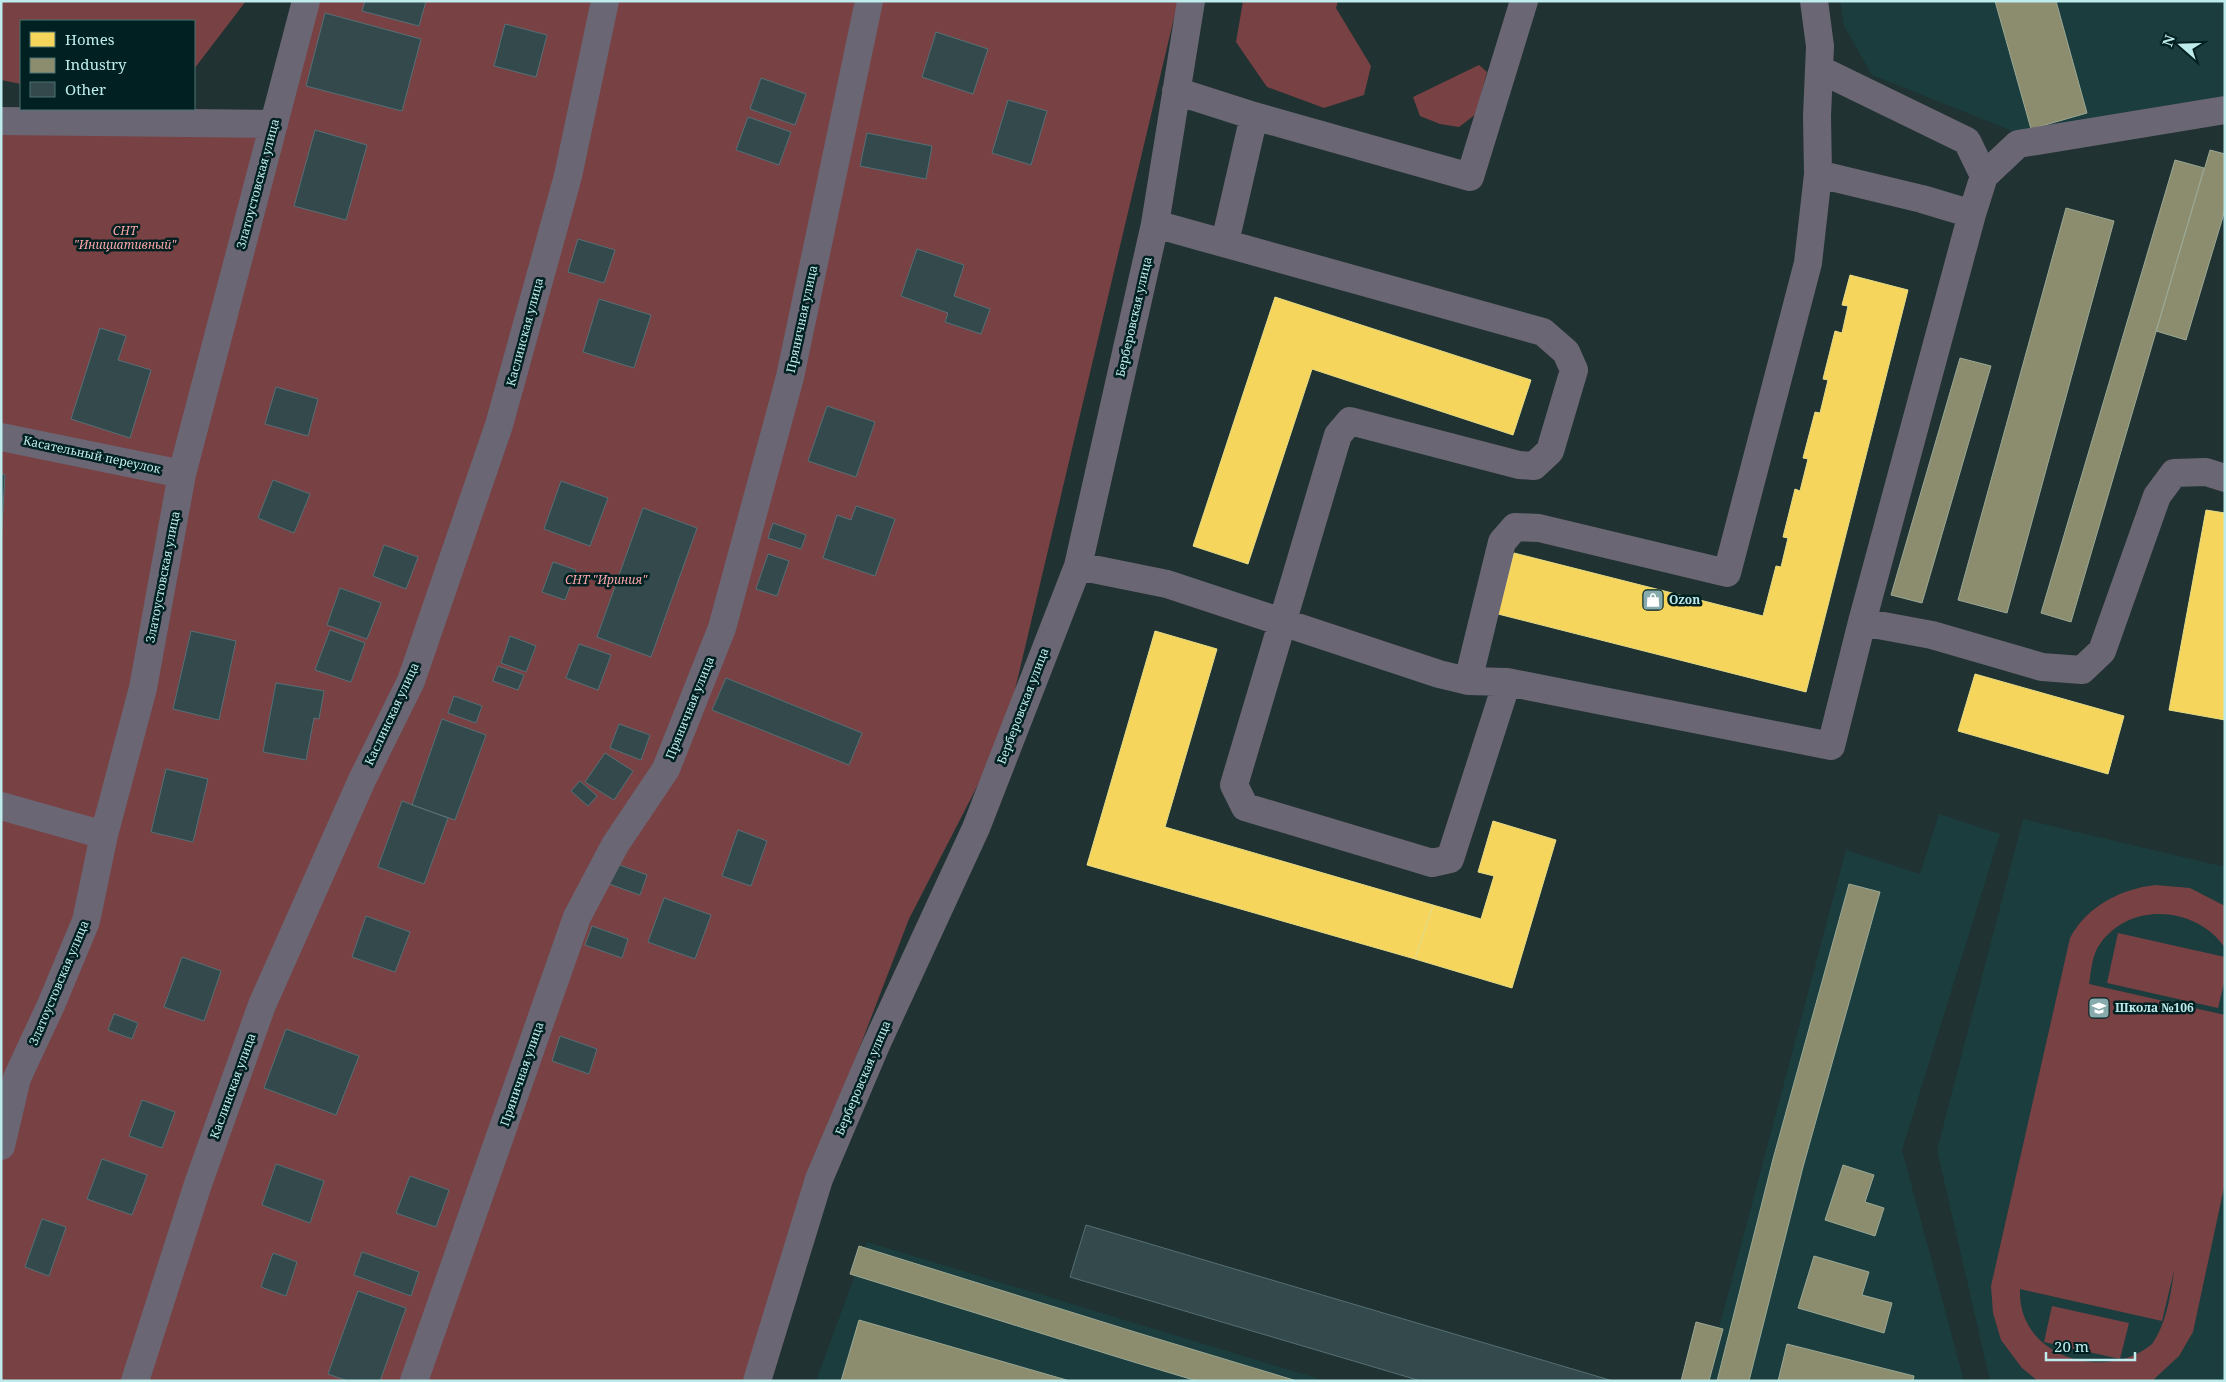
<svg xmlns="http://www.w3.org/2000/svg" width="2226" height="1382" font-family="'Noto Serif',serif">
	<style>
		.built { fill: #1b3d3e }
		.green { fill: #784144; fill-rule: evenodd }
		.homes { fill: #f6d55c; stroke: #e5dc88 }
		.industry { fill: #8c8c6e; stroke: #9ba994 }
		.building { fill: #33494c; stroke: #557075 }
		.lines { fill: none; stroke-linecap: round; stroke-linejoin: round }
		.minor { stroke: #6b6673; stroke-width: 28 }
		.labels { text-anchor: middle; stroke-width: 5; stroke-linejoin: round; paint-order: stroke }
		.street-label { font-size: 12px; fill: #beeced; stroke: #002021 }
		.park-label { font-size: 12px; font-style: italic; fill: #fea6a9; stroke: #002021 }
		.poi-label { font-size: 12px; font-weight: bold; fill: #beeced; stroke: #002021; text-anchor: start }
	</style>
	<rect width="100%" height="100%" fill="#203232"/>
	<!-- built -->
	<path class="built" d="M 1840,1 L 2225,1 L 2225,106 L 2042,143 L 1872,75 L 1844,26 Z
		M 1939,814 L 2000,834 L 1902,1150 L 1964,1381 L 1705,1381 L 1846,850 L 1920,874 Z
		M 2023,819 L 2225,867 L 2225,1381 L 1990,1381 L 1937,1150 Z
		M 867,1242 L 1326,1381 L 816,1381 Z"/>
	<!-- green -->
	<path class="green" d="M 1,1 L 246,1 L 194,69 L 194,21 L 21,21 L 21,84 L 1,80 Z
		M 319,1 L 1178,1 L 1005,732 L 909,919 L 791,1226 L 745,1381 L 1,1381 L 1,112 L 165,113 L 143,109 L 169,109 L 168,114 L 283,116 Z
		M 1243,1 L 1338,1 L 1336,8 L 1371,66 L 1364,95 L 1324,108 L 1267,87 L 1236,42 Z
		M 1479,65 L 1487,72 L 1476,114 L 1459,127 L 1440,124 L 1420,116 L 1413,97 Z
		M 2155,885 L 2190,888 L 2225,906 L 2225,948 C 2197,906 2130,901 2100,944 C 2092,954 2091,972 2089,984 L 2225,1015 L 2225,1183 L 2193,1332 L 2179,1356 L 2152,1381 L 2038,1381 L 2022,1368 L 2001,1340 L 1993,1313 L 1991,1286 L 2070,938 C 2087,906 2121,889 2155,885 ZM 2174,1271 C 2171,1294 2166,1325 2152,1344 C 2108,1382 2017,1359 2020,1289 L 2162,1321 Z
		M 2118,933 L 2225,957 L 2225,979 L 2218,1008 L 2107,983 Z
		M 2052,1306 L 2129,1323 L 2120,1359 L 2044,1342 Z"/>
	<!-- homes -->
	<path class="homes" d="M 1850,275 L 1908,290 L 1806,692 L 1498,614 L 1514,553 L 1763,616 L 1776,566 L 1781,567 L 1788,538 L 1783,537 L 1795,489 L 1800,491 L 1808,459 L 1803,458 L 1815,412 L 1820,413 L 1828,380 L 1823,379 L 1835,331 L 1842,333 L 1848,306 L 1842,305 Z
		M 1275,297 L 1531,380 L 1513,435 L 1312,369 L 1248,564 L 1193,546 Z
		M 2206,510 L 2225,513 L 2225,720 L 2169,710 Z
		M 1155,631 L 1217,649 L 1165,827 L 1433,905 L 1415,959 L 1087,865 Z
		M 1975,674 L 2124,716 L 2108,774 L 1958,731 Z
		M 1493,821 L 1556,840 L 1512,988 L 1415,959 L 1433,905 L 1481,919 L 1494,876 L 1478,872 Z"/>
	<!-- industry -->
	<path class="industry" d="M 1995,1 L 2056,1 L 2087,113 L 2031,129 Z
		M 2210,150 L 2225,154 L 2225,210 L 2186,340 L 2156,331 Z
		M 2175,160 L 2204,168 L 2071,622 L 2041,613 Z
		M 2066,208 L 2114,221 L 2007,613 L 1958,600 Z
		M 1960,358 L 1991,366 L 1922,603 L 1891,595 Z
		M 1849,884 L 1880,892 L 1803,1167 L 1749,1381 L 1717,1381 L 1773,1159 Z
		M 1843,1165 L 1874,1175 L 1865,1202 L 1884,1208 L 1875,1236 L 1825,1220 Z
		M 859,1246 L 1135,1332 L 1297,1381 L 1197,1381 L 1127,1360 L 850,1274 Z
		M 1814,1256 L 1869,1272 L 1862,1295 L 1892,1303 L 1884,1333 L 1798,1308 Z
		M 859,1320 L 1070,1381 L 841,1381 Z
		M 1696,1322 L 1723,1329 L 1709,1381 L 1681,1381 Z
		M 1787,1344 L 1914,1376 L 1913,1381 L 1778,1381 Z"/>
	<!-- building -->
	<path class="building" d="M 365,1 L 426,1 L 419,26 L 362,11 Z
		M 325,13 L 421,39 L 402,111 L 306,86 Z
		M 505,24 L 547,35 L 536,77 L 494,66 Z
		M 936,32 L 988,49 L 973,94 L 922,77 Z
		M 761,78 L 806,94 L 795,125 L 750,109 Z
		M 1008,100 L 1047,111 L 1031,165 L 992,153 Z
		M 748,117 L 791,132 L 779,165 L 736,150 Z
		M 315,130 L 367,145 L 346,220 L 294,206 Z
		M 867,133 L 932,146 L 926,179 L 860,166 Z
		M 578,239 L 615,250 L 604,283 L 568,272 Z
		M 917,249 L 964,265 L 954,296 L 990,309 L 981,334 L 945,322 L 948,313 L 901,296 Z
		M 599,299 L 651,315 L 634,368 L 583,352 Z
		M 100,328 L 126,336 L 118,360 L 151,370 L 130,438 L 71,419 Z
		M 276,387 L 318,399 L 308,436 L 265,424 Z
		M 827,406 L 875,422 L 856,477 L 808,461 Z
		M 1,474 L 5,475 L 1,544 Z
		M 273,480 L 310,494 L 294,533 L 258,518 Z
		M 561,481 L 608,498 L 590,546 L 544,529 Z
		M 856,506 L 895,519 L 875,576 L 823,558 L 837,515 L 851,520 Z
		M 643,508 L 697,528 L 651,657 L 597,637 Z
		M 773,523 L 806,535 L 801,549 L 768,538 Z
		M 384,545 L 418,557 L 406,589 L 373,576 Z
		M 768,554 L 789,561 L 777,596 L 756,589 Z
		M 553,562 L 576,570 L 565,600 L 542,592 Z
		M 340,588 L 381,603 L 367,639 L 327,625 Z
		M 330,630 L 365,643 L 351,682 L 315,670 Z
		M 191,631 L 236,641 L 219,720 L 173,709 Z
		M 510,636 L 536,646 L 526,672 L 501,663 Z
		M 579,644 L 611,655 L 598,690 L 566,678 Z
		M 498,666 L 524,675 L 518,690 L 493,681 Z
		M 726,678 L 862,733 L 849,765 L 712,710 Z
		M 276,683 L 324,691 L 319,719 L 314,718 L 306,760 L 263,752 Z
		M 454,696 L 482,706 L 476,723 L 448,713 Z
		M 442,719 L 486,735 L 455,820 L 412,805 Z
		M 619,724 L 650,735 L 641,760 L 610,748 Z
		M 605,753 L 633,771 L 614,800 L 585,782 Z
		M 166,769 L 208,779 L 193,842 L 151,832 Z
		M 580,781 L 597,796 L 588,806 L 571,791 Z
		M 402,801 L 448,818 L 424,884 L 378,867 Z
		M 738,830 L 767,841 L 751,886 L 722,876 Z
		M 617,864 L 647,875 L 640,895 L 609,884 Z
		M 664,898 L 711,915 L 695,959 L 648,942 Z
		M 366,916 L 410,932 L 395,972 L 352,957 Z
		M 592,926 L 628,939 L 622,958 L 585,945 Z
		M 182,957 L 221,971 L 204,1021 L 164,1007 Z
		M 114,1014 L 138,1023 L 132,1039 L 108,1030 Z
		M 286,1029 L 359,1056 L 336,1115 L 264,1088 Z
		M 560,1036 L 597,1049 L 589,1074 L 552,1061 Z
		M 142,1100 L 175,1112 L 162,1148 L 129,1136 Z
		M 102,1159 L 147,1175 L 132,1215 L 87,1199 Z
		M 276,1164 L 324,1181 L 310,1223 L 262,1205 Z
		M 410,1176 L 449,1190 L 436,1227 L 396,1213 Z
		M 42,1219 L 66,1227 L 49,1276 L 25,1267 Z
		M 1086,1225 L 1613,1381 L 1421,1381 L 1070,1277 Z
		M 362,1252 L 419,1272 L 411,1296 L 354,1275 Z
		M 273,1253 L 297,1262 L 286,1296 L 261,1287 Z
		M 358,1291 L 406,1308 L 380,1381 L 348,1381 L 328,1374 Z"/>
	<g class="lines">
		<!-- minor -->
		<path class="minor" d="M 1819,69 L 1967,141 L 1984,176 L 1972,214
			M 1176,91 L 1254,116 L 1470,177 L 1524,1
			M 1,121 L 274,124
			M 1984,176 L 2018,144 L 2225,110
			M 1155,224 L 1543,332 L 1566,352 L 1574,370 L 1550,451 L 1534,466 L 1519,465 L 1350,421 L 1338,435 L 1234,785 L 1245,807 L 1432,863 L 1450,859 L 1507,682
			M 1225,242 L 1254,116
			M 1,437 L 182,474
			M 1078,566 L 1167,584 L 1439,674 L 1468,681 L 1507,682 L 1831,746 L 1862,622 L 1972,214 L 1922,199 L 1818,174
			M 1862,622 L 1932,635 L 2042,667 L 2082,670 L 2102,651 L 2157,496 L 2174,473 L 2206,472 L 2225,478
			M 1468,681 L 1502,542 L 1515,527 L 1539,528 L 1727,573 L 1808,263 L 1818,174 L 1817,116 L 1820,46 L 1814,1
			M 1,806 L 104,835
			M 1,1146 L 17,1078 L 51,1005 L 86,921 L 104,835 L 143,688 L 182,474 L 306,1
			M 135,1381 L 198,1184 L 262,1005 L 362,780 L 411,681 L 499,425 L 568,176 L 605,1
			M 414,1381 L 577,917 L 615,845 L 666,769 L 722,628 L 790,377 L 869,1
			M 757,1381 L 819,1179 L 876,1045 L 976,828 L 1078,566 L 1155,224 L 1191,1"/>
	</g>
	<!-- icons -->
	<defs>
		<g id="shop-square" transform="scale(1.125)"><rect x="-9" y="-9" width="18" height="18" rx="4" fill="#87abac" stroke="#002021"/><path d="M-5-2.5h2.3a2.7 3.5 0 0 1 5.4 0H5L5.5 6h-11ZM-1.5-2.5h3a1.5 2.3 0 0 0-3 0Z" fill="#fff"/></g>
		<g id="school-square" transform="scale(1.125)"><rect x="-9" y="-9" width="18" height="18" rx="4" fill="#87abac" stroke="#002021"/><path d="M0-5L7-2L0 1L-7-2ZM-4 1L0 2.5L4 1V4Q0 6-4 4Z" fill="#fff"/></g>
	</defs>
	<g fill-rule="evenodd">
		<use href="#shop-square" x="1653" y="600"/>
		<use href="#school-square" x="2099" y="1008"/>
	</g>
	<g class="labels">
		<!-- street labels -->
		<g class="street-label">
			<text transform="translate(258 184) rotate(-75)" y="4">Златоустовская улица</text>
			<text transform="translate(1134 317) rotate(-77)" y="4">Берберовская улица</text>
			<text transform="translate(802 319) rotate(-78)" y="4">Пряничная улица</text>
			<text transform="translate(525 332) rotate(-75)" y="4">Каслинская улица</text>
			<text transform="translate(92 455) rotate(12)" y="4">Касательный переулок</text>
			<text transform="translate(163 577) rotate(-79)" y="4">Златоустовская улица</text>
			<text transform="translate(1023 706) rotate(-69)" y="4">Берберовская улица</text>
			<text transform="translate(690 708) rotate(-68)" y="4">Пряничная улица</text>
			<text transform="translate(392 714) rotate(-65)" y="4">Каслинская улица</text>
			<text transform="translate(59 983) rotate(-67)" y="4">Златоустовская улица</text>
			<text transform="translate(522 1074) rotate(-71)" y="4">Пряничная улица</text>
			<text transform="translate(863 1078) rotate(-67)" y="4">Берберовская улица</text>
			<text transform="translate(233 1086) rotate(-70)" y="4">Каслинская улица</text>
		</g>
		<!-- park labels -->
		<g class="park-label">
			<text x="125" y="235">СНТ<tspan x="125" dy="14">"Инициативный"</tspan></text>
			<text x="606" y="584">СНТ "Ириния"</text>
		</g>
		<!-- poi labels -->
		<g class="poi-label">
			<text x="1669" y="604">Ozon</text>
			<text x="2115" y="1012">Школа №106</text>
		</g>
	</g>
	<!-- border -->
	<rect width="2226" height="1382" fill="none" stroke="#beeced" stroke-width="5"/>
	<!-- legend -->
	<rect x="20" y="20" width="175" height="90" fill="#002021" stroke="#4c7273"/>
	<rect x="30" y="32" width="25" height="15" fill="#f6d55c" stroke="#4c7273"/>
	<text x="65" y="45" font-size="15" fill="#beeced">Homes</text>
	<rect x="30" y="58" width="25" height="15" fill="#8c8c6e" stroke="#4c7273"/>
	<text x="65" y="70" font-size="15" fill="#beeced">Industry</text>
	<rect x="30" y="82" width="25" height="15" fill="#33494c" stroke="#4c7273"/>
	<text x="65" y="95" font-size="15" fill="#beeced">Other</text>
	<!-- north arrow -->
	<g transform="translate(2181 45) rotate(290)" stroke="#002021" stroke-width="4" paint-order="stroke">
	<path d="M0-4L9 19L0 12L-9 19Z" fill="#beeced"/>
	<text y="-8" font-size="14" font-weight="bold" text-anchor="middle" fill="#beeced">N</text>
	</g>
	<!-- scale -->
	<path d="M2046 1352v8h89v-8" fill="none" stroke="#beeced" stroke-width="2.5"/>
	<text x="2054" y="1352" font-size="15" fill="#beeced" stroke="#002021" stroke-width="4" paint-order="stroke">20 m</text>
</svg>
